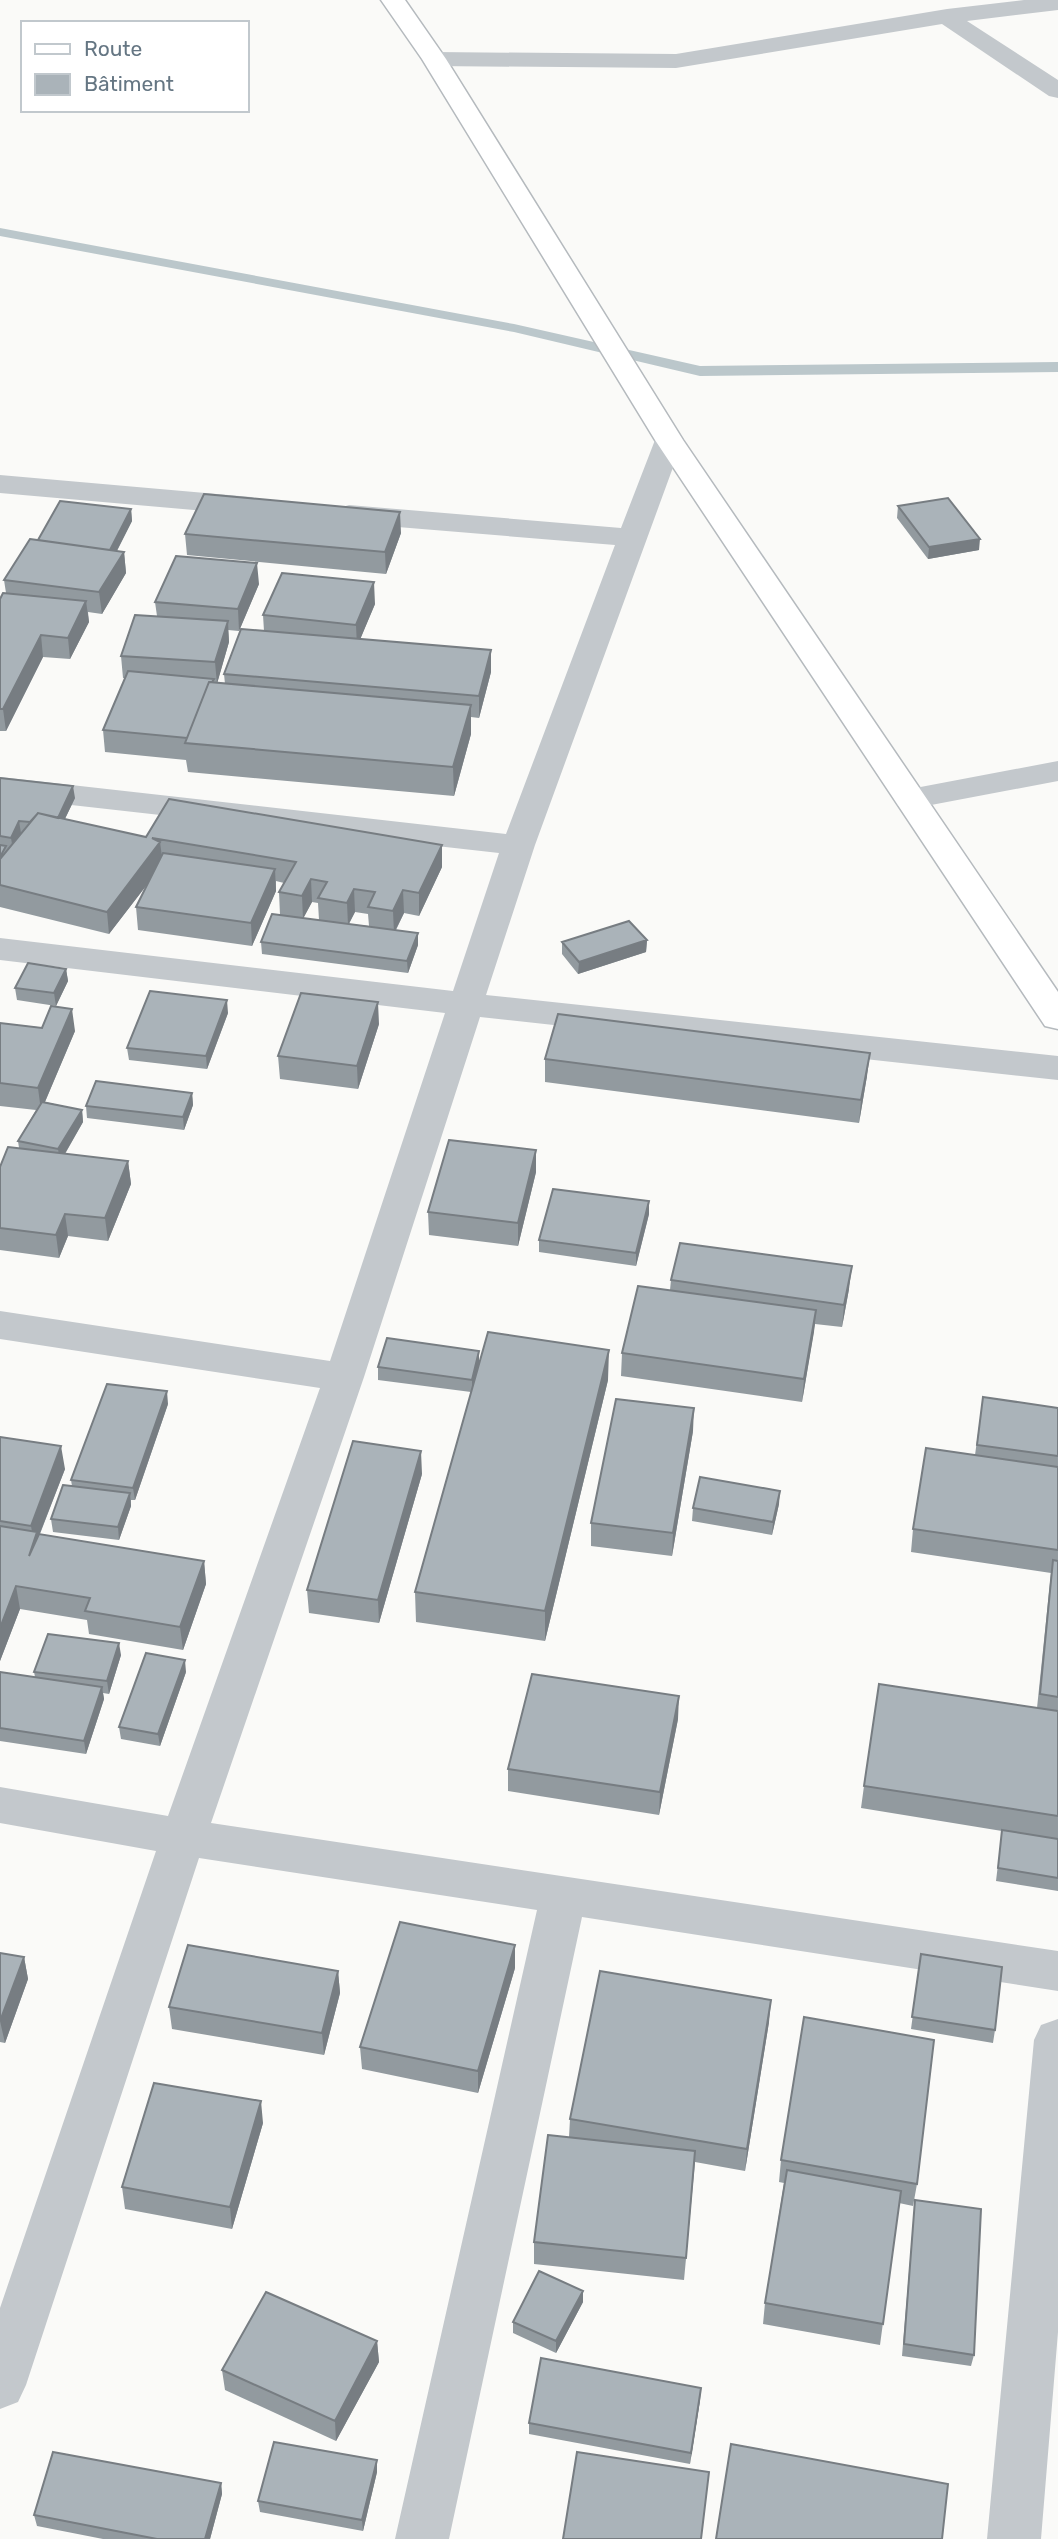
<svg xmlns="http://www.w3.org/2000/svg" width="1058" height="2539" font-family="Rubik,sans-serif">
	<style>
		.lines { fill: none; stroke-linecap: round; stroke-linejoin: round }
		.stream { fill: #bbc7cb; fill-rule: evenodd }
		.primary-casing { stroke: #b5babe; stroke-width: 3 }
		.minor { fill: #c3c8cc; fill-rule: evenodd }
		.primary { fill: #fff; fill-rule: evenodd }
		.wall { fill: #929a9f; fill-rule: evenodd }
		.shaded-wall { fill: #777d82 }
		.building { fill: #aab3b9; stroke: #777d82; stroke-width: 2 }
	</style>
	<rect width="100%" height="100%" fill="#fafaf8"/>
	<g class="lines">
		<!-- stream -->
		<path class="stream" d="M 0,228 L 514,324 L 700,366 L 1058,362 L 1058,372 L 700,376 L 514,332 L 0,236 Z"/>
		<!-- primary casing -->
		<g class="primary-casing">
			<path id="primary" d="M 381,0 L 405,0 L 446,59 L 683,440 L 1058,992 L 1058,1029 L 1045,1026 L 655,440 L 422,59 Z"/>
		</g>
		<!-- minor -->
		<path class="minor" d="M 1024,0 L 1058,0 L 1058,10 L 967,21 L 1058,80 L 1058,98 L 1049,96 L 942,24 L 676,68 L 434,66 L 426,64 L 422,59 L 426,54 L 434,52 L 676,54 L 947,9 Z
			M 669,431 L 679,434 L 683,440 L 535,845 L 486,995 L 1058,1056 L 1058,1080 L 480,1017 L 364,1377 L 211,1823 L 1058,1951 L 1058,1991 L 582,1917 L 449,2539 L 395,2539 L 537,1910 L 199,1858 L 26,2385 L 18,2402 L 0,2409 L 0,2308 L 156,1851 L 0,1823 L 0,1787 L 168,1816 L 320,1388 L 0,1339 L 0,1311 L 330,1361 L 445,1013 L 0,960 L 0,938 L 453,991 L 499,853 L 0,797 L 0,777 L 506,834 L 615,545 L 349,523 L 339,520 L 334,514 L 339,508 L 349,505 L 621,528 L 655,440 L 659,434 Z
			M 0,475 L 251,497 L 261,500 L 266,506 L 261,512 L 251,515 L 0,493 Z
			M 1058,761 L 1058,781 L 910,809 L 898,806 L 894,799 L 898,792 L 910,789 Z
			M 1058,2019 L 1058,2332 L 1041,2539 L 987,2539 L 1034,2040 L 1041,2025 Z"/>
		<!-- primary -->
		<use href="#primary" class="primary"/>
	</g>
	<!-- wall -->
	<path class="wall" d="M 898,506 L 979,550 L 928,559 L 897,518 Z
		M 131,509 L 132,521 L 117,551 L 124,552 L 126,573 L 102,614 L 88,612 L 89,622 L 70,659 L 43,657 L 6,731 L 0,731 L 0,599 L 6,593 L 4,580 L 38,540 Z
		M 401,533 L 386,574 L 187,555 L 185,534 Z
		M 259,584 L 239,631 L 228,630 L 229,642 L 217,683 L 225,684 L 224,674 L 264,631 L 263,615 L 375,604 L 360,639 L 491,672 L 479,718 L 471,717 L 471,734 L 454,796 L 188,772 L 186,760 L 105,752 L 103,730 L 125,678 L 123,678 L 121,656 L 157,616 L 155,602 Z
		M 0,778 L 75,798 L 65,819 L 146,837 L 442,867 L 419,916 L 404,913 L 396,930 L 418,933 L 418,945 L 408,973 L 262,954 L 261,942 L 280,915 L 279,892 L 284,883 L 276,881 L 276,891 L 252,946 L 138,930 L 136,907 L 148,883 L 109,934 L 0,907 ZM 312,902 L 318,903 L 319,920 L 303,918 ZM 355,912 L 368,914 L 369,926 L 349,924 Z
		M 647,940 L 646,952 L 578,974 L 562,954 L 562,942 Z
		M 66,969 L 68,981 L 56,1006 L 17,1000 L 15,988 Z
		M 228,1013 L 207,1069 L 129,1060 L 127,1048 Z
		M 0,1023 L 75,1031 L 45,1102 L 82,1110 L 83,1122 L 65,1154 L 128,1161 L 131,1184 L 108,1241 L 68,1236 L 59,1258 L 0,1250 L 0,1167 L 19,1148 L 18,1141 L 36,1110 L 0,1106 Z
		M 379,1024 L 358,1089 L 280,1079 L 278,1056 Z
		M 545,1059 L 867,1076 L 859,1123 L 545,1082 Z
		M 192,1093 L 193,1105 L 184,1130 L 87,1118 L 86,1106 Z
		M 536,1150 L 536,1172 L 518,1246 L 429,1235 L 428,1212 Z
		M 649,1201 L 649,1214 L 636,1266 L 539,1252 L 539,1240 Z
		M 671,1280 L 849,1289 L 842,1327 L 815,1324 L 802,1402 L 621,1376 L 622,1353 L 670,1290 Z
		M 479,1351 L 479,1364 L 608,1380 L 545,1641 L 416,1622 L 415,1592 L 471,1392 L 378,1380 L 378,1367 Z
		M 983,1397 L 1058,1408 L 1058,1891 L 996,1881 L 1002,1831 L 861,1808 L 864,1786 L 1037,1708 L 1051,1573 L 911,1552 L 913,1529 L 975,1455 Z
		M 168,1404 L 135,1500 L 131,1500 L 131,1506 L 119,1540 L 53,1532 L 51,1519 L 72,1486 L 71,1480 Z
		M 693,1431 L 672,1556 L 591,1546 L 591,1523 Z
		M 0,1437 L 65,1469 L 40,1534 L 204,1561 L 206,1584 L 183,1650 L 89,1634 L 87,1620 L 20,1609 L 0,1661 Z
		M 422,1474 L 379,1623 L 309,1613 L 307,1590 Z
		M 779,1504 L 772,1535 L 692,1521 L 693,1508 Z
		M 121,1655 L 109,1694 L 103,1693 L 104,1699 L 86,1754 L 0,1741 L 0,1672 L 35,1677 L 34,1672 Z
		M 186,1672 L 160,1746 L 121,1739 L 119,1727 Z
		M 678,1719 L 659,1815 L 508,1791 L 508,1769 Z
		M 0,1953 L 24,1957 L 28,1979 L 5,2043 L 0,2042 Z
		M 921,1954 L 995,2030 L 993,2043 L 911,2029 Z
		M 515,1968 L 478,2093 L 362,2069 L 360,2047 Z
		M 338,1971 L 340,1993 L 324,2055 L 172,2029 L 169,2007 Z
		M 769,2022 L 745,2171 L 695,2162 L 684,2280 L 534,2264 L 534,2242 L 569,2137 L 570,2119 Z
		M 263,2123 L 232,2229 L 125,2209 L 122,2187 Z
		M 781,2160 L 917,2184 L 913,2206 L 899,2203 L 880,2345 L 763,2324 L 765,2303 L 784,2183 L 779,2182 Z
		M 915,2200 L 974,2355 L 971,2366 L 902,2356 Z
		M 583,2291 L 583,2302 L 556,2353 L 513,2333 L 513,2322 Z
		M 377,2341 L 379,2362 L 336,2441 L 225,2390 L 222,2370 Z
		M 700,2400 L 690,2464 L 529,2434 L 529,2423 Z
		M 377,2460 L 377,2472 L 363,2531 L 260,2512 L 258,2501 Z
		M 221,2483 L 222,2494 L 210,2539 L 103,2539 L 37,2526 L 34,2515 Z"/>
	<!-- shaded-wall -->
	<path class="shaded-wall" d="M 131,509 L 132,521 L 110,564 L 108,552 Z
		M 400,512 L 401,533 L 386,574 L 385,552 Z
		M 980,539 L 979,550 L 928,559 L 929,547 Z
		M 124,552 L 126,573 L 102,614 L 99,592 Z
		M 257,563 L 259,584 L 239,631 L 238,609 Z
		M 374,582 L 375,604 L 357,647 L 356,625 Z
		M 86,601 L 89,622 L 70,659 L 68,638 Z
		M 228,621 L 229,642 L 217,684 L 215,662 Z
		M 41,635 L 43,657 L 6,731 L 3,709 Z
		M 491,650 L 491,672 L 479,718 L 479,696 Z
		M 471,705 L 471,734 L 454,796 L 453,767 Z
		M 73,786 L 75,798 L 56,837 L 54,825 Z
		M 19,821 L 21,833 L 13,850 L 11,838 Z
		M 160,842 L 163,864 L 109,934 L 107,912 Z
		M 442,845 L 442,867 L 419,916 L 419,893 Z
		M 275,869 L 276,891 L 252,946 L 251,923 Z
		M 311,879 L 312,902 L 303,919 L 302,896 Z
		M 354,889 L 355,912 L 348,925 L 347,903 Z
		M 403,890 L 404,913 L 394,933 L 393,911 Z
		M 418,933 L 418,945 L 408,973 L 407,961 Z
		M 647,940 L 646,952 L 578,974 L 579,962 Z
		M 66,969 L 68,981 L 56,1006 L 54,993 Z
		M 227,1000 L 228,1013 L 207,1069 L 206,1056 Z
		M 378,1002 L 379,1024 L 358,1089 L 357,1066 Z
		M 72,1009 L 75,1031 L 41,1111 L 38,1088 Z
		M 870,1053 L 867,1076 L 859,1123 L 861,1100 Z
		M 192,1093 L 193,1105 L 184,1130 L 183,1117 Z
		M 82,1110 L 83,1122 L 60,1162 L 58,1149 Z
		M 536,1150 L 536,1172 L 518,1246 L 518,1223 Z
		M 128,1161 L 131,1184 L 108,1241 L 105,1218 Z
		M 649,1201 L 649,1214 L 636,1266 L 636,1253 Z
		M 65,1214 L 68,1236 L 59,1258 L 56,1235 Z
		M 852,1266 L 849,1289 L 842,1327 L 844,1305 Z
		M 816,1310 L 814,1332 L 802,1402 L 804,1379 Z
		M 609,1350 L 608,1380 L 545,1641 L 545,1611 Z
		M 479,1351 L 479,1364 L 472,1392 L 472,1380 Z
		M 167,1391 L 168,1404 L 135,1500 L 133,1488 Z
		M 694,1408 L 693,1431 L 672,1556 L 673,1533 Z
		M 61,1446 L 65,1469 L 38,1538 L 29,1556 L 34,1543 L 31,1526 Z
		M 421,1451 L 422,1474 L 379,1623 L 378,1600 Z
		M 780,1491 L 779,1504 L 772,1535 L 773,1522 Z
		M 130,1493 L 131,1506 L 119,1540 L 118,1527 Z
		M 204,1561 L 206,1584 L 183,1650 L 180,1627 Z
		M 16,1586 L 20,1609 L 0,1661 L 0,1628 Z
		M 119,1643 L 121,1655 L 109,1694 L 107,1681 Z
		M 185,1660 L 186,1672 L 160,1746 L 158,1734 Z
		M 102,1687 L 104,1699 L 86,1754 L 84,1741 Z
		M 679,1696 L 678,1719 L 659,1815 L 660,1792 Z
		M 515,1945 L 515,1968 L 478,2093 L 478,2071 Z
		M 24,1957 L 28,1979 L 5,2043 L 0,2021 Z
		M 338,1971 L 340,1993 L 324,2055 L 322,2033 Z
		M 771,2000 L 769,2022 L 745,2171 L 747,2149 Z
		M 261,2101 L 263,2123 L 232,2229 L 230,2207 Z
		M 583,2291 L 583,2302 L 556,2353 L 556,2341 Z
		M 377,2341 L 379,2362 L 336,2441 L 335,2421 Z
		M 701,2388 L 700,2400 L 690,2464 L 691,2453 Z
		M 377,2460 L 377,2472 L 363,2531 L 362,2520 Z
		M 221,2483 L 222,2494 L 210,2539 L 205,2539 Z"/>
	<!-- building -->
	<path class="building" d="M 204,494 L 400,512 L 385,552 L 185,534 Z
		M 948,498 L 980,539 L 929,547 L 898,506 Z
		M 60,501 L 131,509 L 110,550 L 38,540 Z
		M 30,539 L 124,552 L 99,592 L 4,580 Z
		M 176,556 L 257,563 L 238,609 L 155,602 Z
		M 282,573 L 374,582 L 356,625 L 263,615 Z
		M 3,593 L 86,601 L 68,638 L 41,635 L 3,709 L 0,709 L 0,599 Z
		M 135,615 L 228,621 L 215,662 L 121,656 Z
		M 241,629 L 491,650 L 479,696 L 224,674 Z
		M 128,671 L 214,679 L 212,682 L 209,682 L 187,738 L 103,730 Z
		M 209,682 L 471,705 L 453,767 L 185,743 Z
		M 0,778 L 73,786 L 58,818 L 38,813 L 30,822 L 19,821 L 11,838 L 0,836 Z
		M 169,799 L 442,845 L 419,893 L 403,890 L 393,911 L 368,907 L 375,892 L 354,889 L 347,903 L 318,898 L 327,882 L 311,879 L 302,896 L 279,892 L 296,862 L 152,838 L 160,842 L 107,912 L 0,885 L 0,859 L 38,813 L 146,837 Z
		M 0,845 L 6,846 L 0,857 Z
		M 163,853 L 275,869 L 251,923 L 136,907 Z
		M 272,914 L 418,933 L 407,961 L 261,942 Z
		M 629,921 L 647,940 L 579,962 L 562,942 Z
		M 28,963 L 66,969 L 54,993 L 15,988 Z
		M 150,991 L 227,1000 L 206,1056 L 127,1048 Z
		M 301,993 L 378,1002 L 357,1066 L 278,1056 Z
		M 51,1006 L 72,1009 L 38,1088 L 0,1083 L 0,1023 L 42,1028 Z
		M 558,1014 L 870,1053 L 861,1100 L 545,1059 Z
		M 96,1081 L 192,1093 L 183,1117 L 86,1106 Z
		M 42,1102 L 82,1110 L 58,1149 L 18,1141 Z
		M 449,1140 L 536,1150 L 518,1223 L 428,1212 Z
		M 8,1147 L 128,1161 L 105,1218 L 65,1214 L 56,1235 L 0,1228 L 0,1167 Z
		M 553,1189 L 649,1201 L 636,1253 L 539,1240 Z
		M 680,1243 L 852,1266 L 844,1305 L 671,1280 Z
		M 638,1286 L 816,1310 L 804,1379 L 622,1353 Z
		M 488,1332 L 609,1350 L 545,1611 L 415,1592 Z
		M 387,1338 L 479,1351 L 472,1380 L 378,1367 Z
		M 107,1384 L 167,1391 L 133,1488 L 71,1480 Z
		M 983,1397 L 1058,1408 L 1058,1456 L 977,1445 Z
		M 616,1399 L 694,1408 L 673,1533 L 591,1523 Z
		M 0,1437 L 61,1446 L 31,1526 L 0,1521 Z
		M 353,1441 L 421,1451 L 378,1600 L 307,1590 Z
		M 926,1448 L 1058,1467 L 1058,1550 L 913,1529 Z
		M 700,1477 L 780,1491 L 773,1522 L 693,1508 Z
		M 63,1485 L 130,1493 L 118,1527 L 51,1519 Z
		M 0,1526 L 37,1532 L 29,1556 L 39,1534 L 204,1561 L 180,1627 L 85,1611 L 90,1598 L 16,1586 L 0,1628 Z
		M 1053,1560 L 1058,1561 L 1058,1697 L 1040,1694 Z
		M 48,1634 L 119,1643 L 107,1681 L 34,1672 Z
		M 146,1653 L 185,1660 L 158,1734 L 119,1727 Z
		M 0,1672 L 102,1687 L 84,1741 L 0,1728 Z
		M 532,1674 L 679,1696 L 660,1792 L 508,1769 Z
		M 879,1684 L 1058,1711 L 1058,1816 L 864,1786 Z
		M 1002,1830 L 1058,1839 L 1058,1878 L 998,1868 Z
		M 400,1922 L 515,1945 L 478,2071 L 360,2047 Z
		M 188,1945 L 338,1971 L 322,2033 L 169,2007 Z
		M 0,1953 L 24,1957 L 0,2021 Z
		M 921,1954 L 1002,1967 L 995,2030 L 912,2017 Z
		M 600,1971 L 771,2000 L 747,2149 L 570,2119 Z
		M 804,2017 L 934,2040 L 917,2184 L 781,2160 Z
		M 154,2083 L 261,2101 L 230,2207 L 122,2187 Z
		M 548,2135 L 695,2151 L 686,2258 L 534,2242 Z
		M 787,2170 L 901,2191 L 883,2324 L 765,2303 Z
		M 915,2200 L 981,2209 L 974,2355 L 904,2344 Z
		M 539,2271 L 583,2291 L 556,2341 L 513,2322 Z
		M 266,2292 L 377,2341 L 335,2421 L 222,2370 Z
		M 541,2358 L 701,2388 L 691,2453 L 529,2423 Z
		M 274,2442 L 377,2460 L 362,2520 L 258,2501 Z
		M 731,2444 L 948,2484 L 942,2539 L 716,2539 Z
		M 53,2452 L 221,2483 L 205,2539 L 157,2539 L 34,2515 Z
		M 577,2452 L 709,2472 L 701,2539 L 563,2539 Z"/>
	<!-- legend -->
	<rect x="21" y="21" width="228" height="91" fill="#ffffff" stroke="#c1c8cd" stroke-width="2"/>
	<rect x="35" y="44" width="35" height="10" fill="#ffffff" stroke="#c1c8cd" stroke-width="2"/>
	<text x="84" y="56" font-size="21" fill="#657683">Route</text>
	<rect x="35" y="74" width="35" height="21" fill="#aab3b9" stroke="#c1c8cd" stroke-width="2"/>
	<text x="84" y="91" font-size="21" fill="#657683">Bâtiment</text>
</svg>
